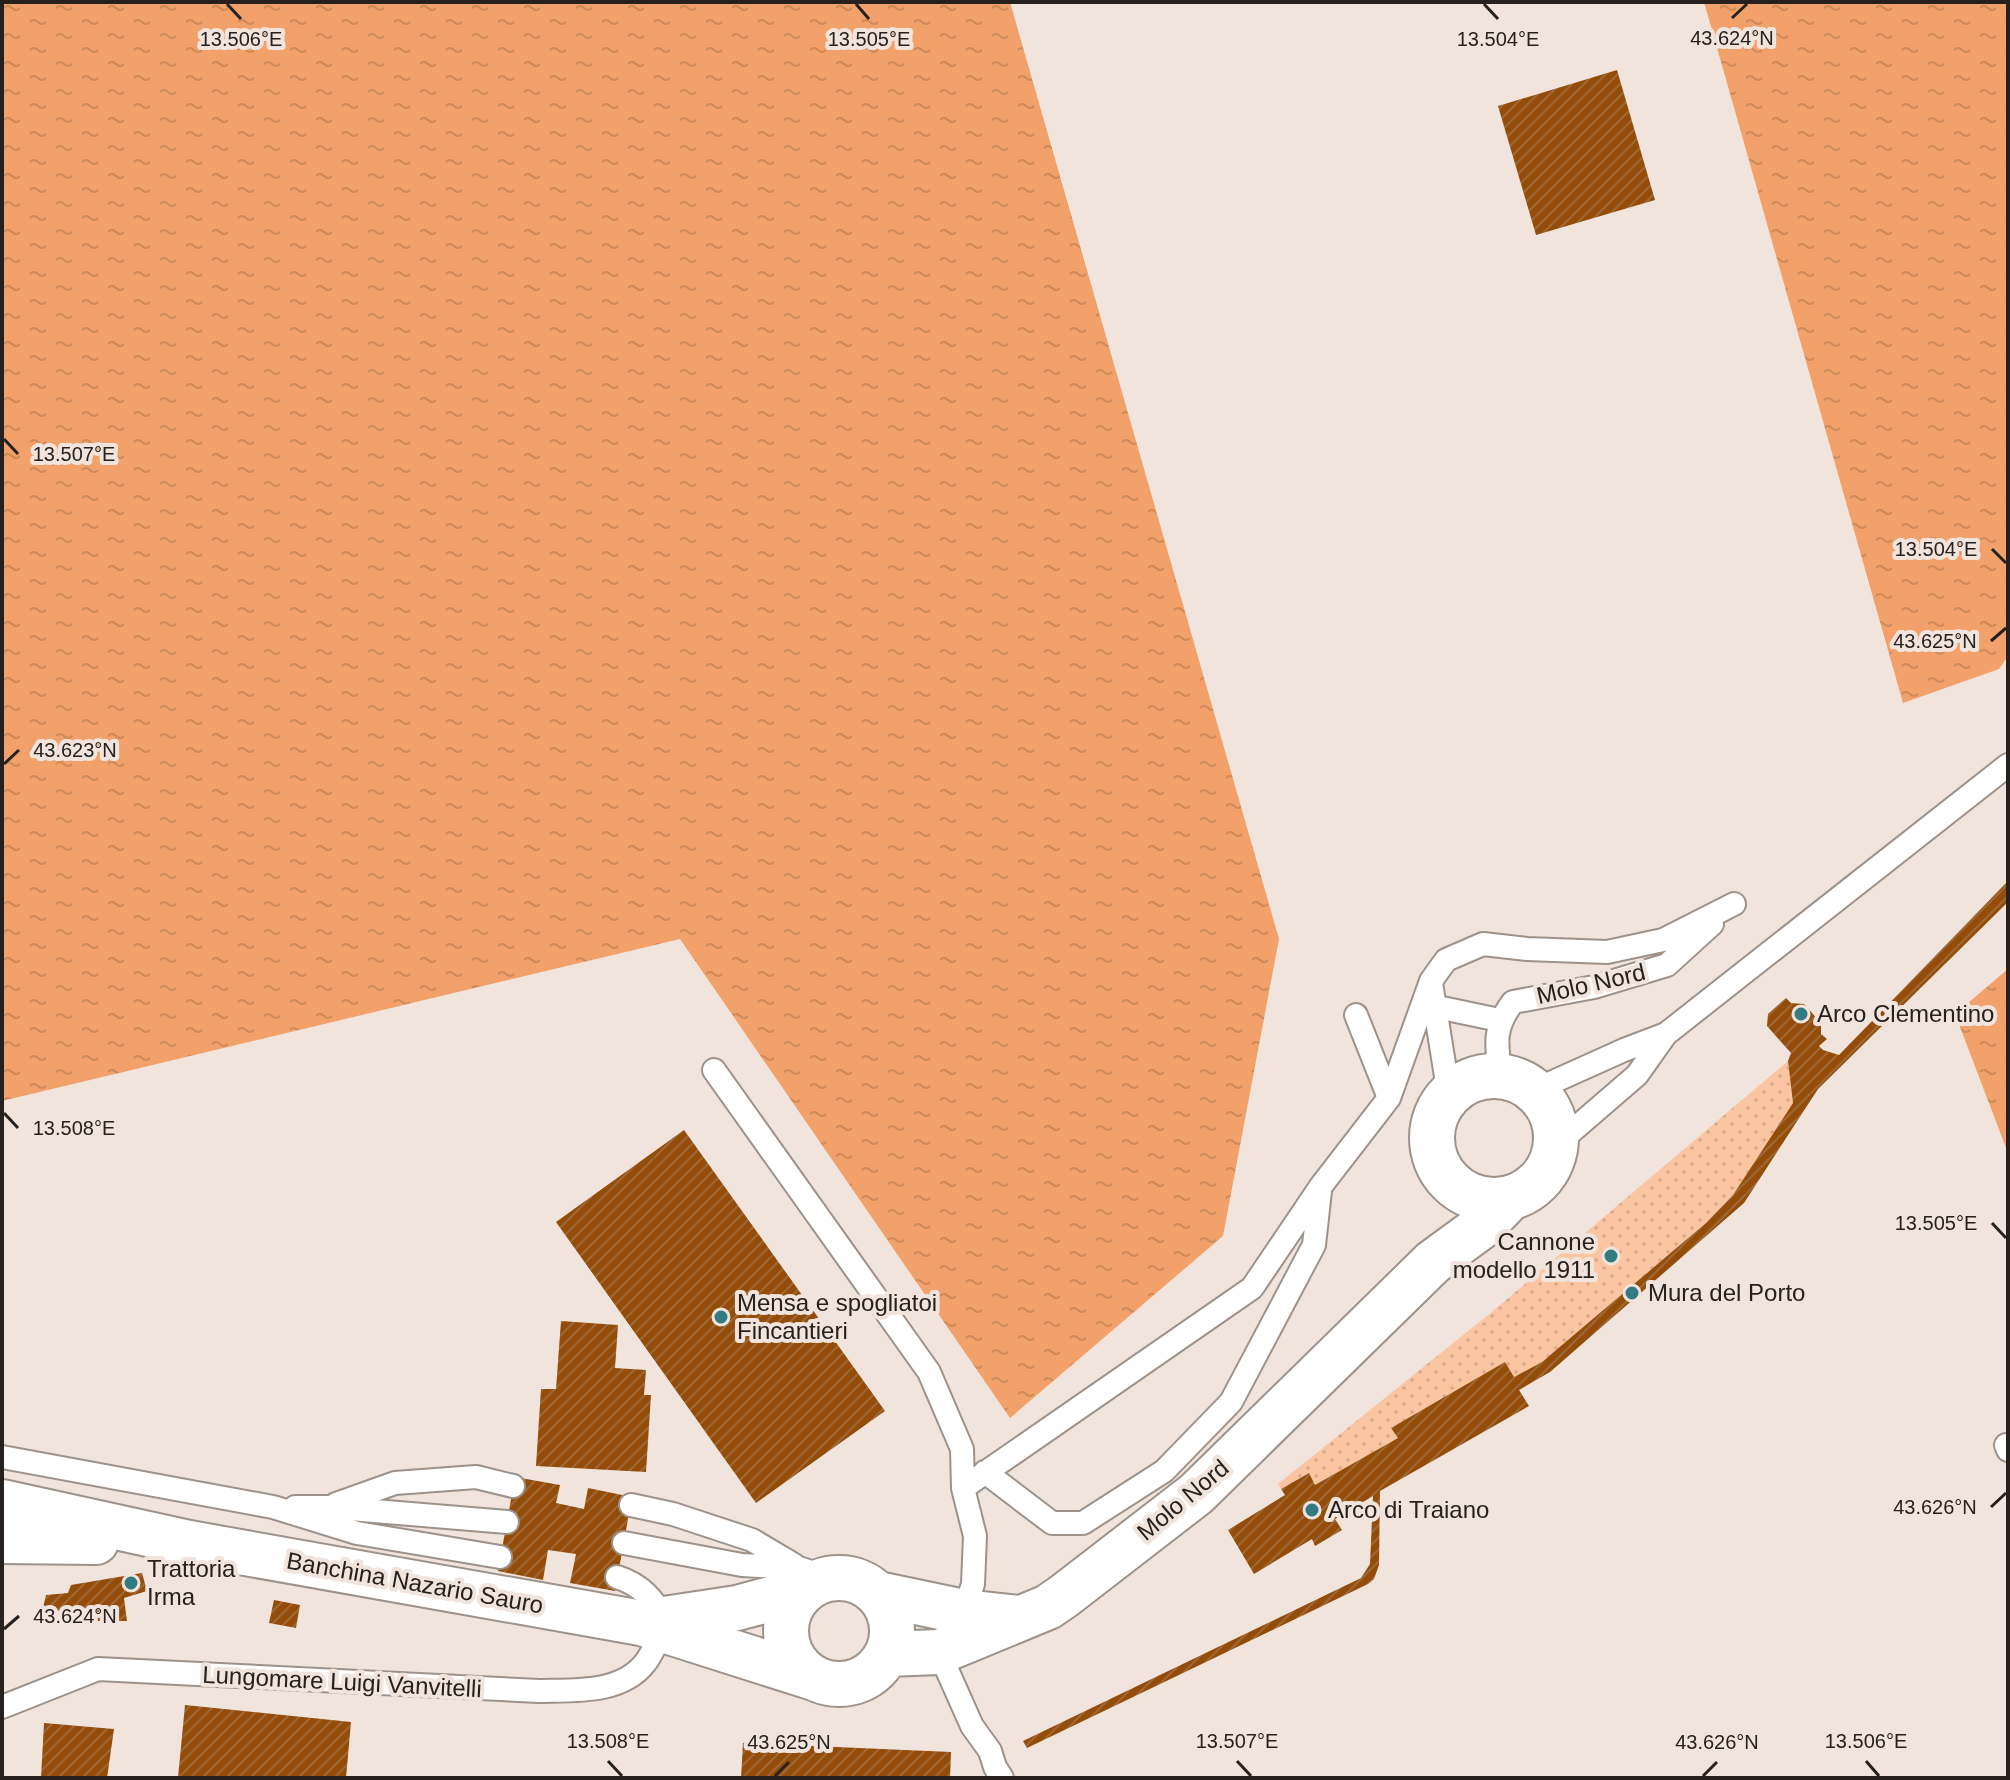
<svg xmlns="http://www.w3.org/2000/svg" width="2010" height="1780" font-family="Helvetica,sans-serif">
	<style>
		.grass { fill: url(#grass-dots) }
		.water { fill: url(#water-ripples) }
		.building { fill: url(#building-hatch) }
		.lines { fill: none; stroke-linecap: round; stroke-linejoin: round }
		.service-casing { stroke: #9d928a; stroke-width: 26 }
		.minor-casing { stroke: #9d928a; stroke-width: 48 }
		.service { stroke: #fff; stroke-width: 22 }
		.minor { stroke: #fff; stroke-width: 44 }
		.ticks { fill: none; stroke: #26211e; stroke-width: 3 }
		.poi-dot { fill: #327b82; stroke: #f1e4dd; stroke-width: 3 }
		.labels { text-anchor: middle; stroke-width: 8; stroke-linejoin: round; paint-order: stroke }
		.street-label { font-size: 24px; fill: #26211e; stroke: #f1e4dd }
		.poi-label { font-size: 24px; fill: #26211e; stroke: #f1e4dd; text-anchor: start }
		.ticks-label { font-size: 20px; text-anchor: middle; fill: #26211e; stroke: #f1e4dd; stroke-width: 8; stroke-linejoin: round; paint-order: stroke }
	</style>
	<defs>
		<pattern id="grass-dots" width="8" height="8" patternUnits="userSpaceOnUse" patternTransform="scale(2)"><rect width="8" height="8" fill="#fbc5a2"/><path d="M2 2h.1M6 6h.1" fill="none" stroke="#d7a98b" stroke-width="1.8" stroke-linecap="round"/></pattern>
		<pattern id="water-ripples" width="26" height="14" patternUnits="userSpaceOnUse" patternTransform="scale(2)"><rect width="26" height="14" fill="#f1a169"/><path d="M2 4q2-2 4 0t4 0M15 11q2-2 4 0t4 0" fill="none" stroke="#ce8a5b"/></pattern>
		<pattern id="building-hatch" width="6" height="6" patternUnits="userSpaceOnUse" patternTransform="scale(2)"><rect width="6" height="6" fill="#944c09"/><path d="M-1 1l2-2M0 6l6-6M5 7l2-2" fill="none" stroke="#9e6836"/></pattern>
	</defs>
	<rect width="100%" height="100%" fill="#f1e4dd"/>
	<!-- grass -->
	<path class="grass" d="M 1788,1061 L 1793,1103 L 1733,1195 L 1706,1223 L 1542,1362 L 1514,1377 L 1505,1363 L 1391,1428 L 1398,1438 L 1315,1485 L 1308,1473 L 1281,1489 L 1278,1484 L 1493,1311 Z"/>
	<!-- water -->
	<path class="water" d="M 2,2 L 1010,2 L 1279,939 L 1223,1236 L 1010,1418 L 680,939 L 2,1101 Z
		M 1704,2 L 2008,2 L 2008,656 L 1999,669 L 1903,703 Z
		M 2008,969 L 2008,1153 L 1955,1014 Z"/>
	<!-- building -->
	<path class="building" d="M 1617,70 L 1655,200 L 1536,235 L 1498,106 Z
		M 2008,881 L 2008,902 L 1818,1089 L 1744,1203 L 1550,1372 L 1519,1390 L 1529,1406 L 1380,1491 L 1379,1565 L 1374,1579 L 1368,1584 L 1027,1748 L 1023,1741 L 1361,1578 L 1370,1564 L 1373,1496 L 1335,1519 L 1342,1530 L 1315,1546 L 1312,1539 L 1254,1574 L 1228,1530 L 1285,1495 L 1281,1489 L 1309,1473 L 1315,1485 L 1398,1438 L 1391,1428 L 1505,1362 L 1514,1377 L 1542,1362 L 1706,1223 L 1733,1195 L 1793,1103 L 1788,1061 L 1791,1053 L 1767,1026 L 1768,1014 L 1786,998 L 1791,1003 L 1804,1004 L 1821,1023 L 1821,1034 L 1827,1039 L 1819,1046 L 1823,1050 L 1839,1055 Z
		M 684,1130 L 885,1411 L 756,1503 L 556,1222 Z
		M 561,1321 L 618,1325 L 615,1368 L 646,1370 L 644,1395 L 651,1395 L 646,1472 L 536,1466 L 541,1389 L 556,1389 Z
		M 515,1477 L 560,1485 L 556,1503 L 584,1509 L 588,1488 L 632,1497 L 615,1591 L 570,1583 L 576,1554 L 548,1550 L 543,1580 L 498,1571 Z
		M 142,1573 L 147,1591 L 124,1598 L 127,1621 L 96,1621 L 91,1608 L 42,1612 L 46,1595 L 68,1593 L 71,1585 Z
		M 274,1600 L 300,1605 L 296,1628 L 269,1623 Z
		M 185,1705 L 351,1722 L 346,1778 L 178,1778 Z
		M 44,1723 L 114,1729 L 107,1778 L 41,1778 Z
		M 743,1743 L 951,1752 L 950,1778 L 741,1778 Z"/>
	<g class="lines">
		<!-- service casing -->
		<g class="service-casing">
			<path id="service" d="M 1431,983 L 1449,1095
				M 1423,1004 L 1499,1020
				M 1356,1015 L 1389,1098 L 1431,981 L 1446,960 L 1483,944 L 1527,949 L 1607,952 L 1663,940 L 1734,904
				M 714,1070 L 929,1372 L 962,1449 L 963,1488 L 975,1536 L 973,1584 L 964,1612
				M 1501,1076 C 1496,1044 1493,1028 1513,1002 L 1594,987 L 1667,965 L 1712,924
				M 1535,1090 L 1624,1050 L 1666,1034
				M 1557,1144 L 1637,1075 L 1666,1034 L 2008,765
				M 2006,1445 L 2008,1450
				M 2,1457 L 273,1507 L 357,1533 L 500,1557
				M 985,1472 L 1052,1523 L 1083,1523 L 1164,1471 L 1231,1402 L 1314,1245 L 1320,1191
				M 963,1488 L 1252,1288 L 1321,1186 L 1389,1098
				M 336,1504 L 395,1483 L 476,1477 L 513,1486
				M 631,1505 L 673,1514 L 752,1540 L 794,1565
				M 295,1507 L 326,1507 L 507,1522
				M 624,1543 L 742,1565 L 799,1568 L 829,1578
				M 617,1577 C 642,1585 652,1599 666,1619
				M 939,1652 L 972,1726 L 990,1751 L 995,1767 L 1002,1778
				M 2,1707 L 98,1669 L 539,1691 C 574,1690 621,1694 645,1663 C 653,1653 657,1641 663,1630"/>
		</g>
		<!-- minor casing -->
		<g class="minor-casing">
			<path id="minor" d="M1432 1138a62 62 0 1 1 124 0a62 62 0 1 1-124 0Z
				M 2,1502 L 189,1543 L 641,1623 L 814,1678
				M 2,1541 L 96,1542
				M786 1631a53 53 0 1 1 106 0a53 53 0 1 1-106 0Z
				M 878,1594 L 964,1612 L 1018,1618
				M 651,1621 L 737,1608 L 805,1590
				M 887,1654 L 939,1652 L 1048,1607 L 1064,1596 L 1196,1494 L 1433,1262 L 1485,1224 L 1510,1198"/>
		</g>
		<!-- service -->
		<use href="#service" class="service"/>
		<!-- minor -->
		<use href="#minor" class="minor"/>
	</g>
	<!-- ticks -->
	<path class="ticks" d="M 227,4 L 241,19M 856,4 L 869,19M 1484,4 L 1498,19M 1732,18 L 1747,4M 4,439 L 18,454M 1992,549 L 2006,563M 1991,641 L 2006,628M 4,764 L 19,750M 4,1113 L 18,1128M 1992,1223 L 2006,1238M 1991,1507 L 2006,1493M 4,1629 L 19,1616M 608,1761 L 622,1776M 1237,1761 L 1251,1776M 1866,1761 L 1879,1776M 775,1776 L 789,1762M 1703,1776 L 1717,1762"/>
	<!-- markers -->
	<g class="poi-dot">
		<circle cx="1801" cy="1014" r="8"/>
		<circle cx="1611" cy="1256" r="8"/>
		<circle cx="1632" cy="1293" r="8"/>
		<circle cx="721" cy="1317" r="8"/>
		<circle cx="1312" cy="1510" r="8"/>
		<circle cx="131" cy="1583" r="8"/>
	</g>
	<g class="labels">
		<!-- street labels -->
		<g class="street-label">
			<text transform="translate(1591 984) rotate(-13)" y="8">Molo Nord</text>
			<text transform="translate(1183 1500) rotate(-40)" y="8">Molo Nord</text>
			<text transform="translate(415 1583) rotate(10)" y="8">Banchina Nazario Sauro</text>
			<text transform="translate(342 1682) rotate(3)" y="8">Lungomare Luigi Vanvitelli</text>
		</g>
		<!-- poi labels -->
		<g class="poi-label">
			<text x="1817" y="1022">Arco Clementino</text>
			<text x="1595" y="1250" text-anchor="end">Cannone<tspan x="1595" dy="28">modello 1911</tspan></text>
			<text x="1648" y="1301">Mura del Porto</text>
			<text x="737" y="1311">Mensa e spogliatoi<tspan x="737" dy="28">Fincantieri</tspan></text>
			<text x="1328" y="1518">Arco di Traiano</text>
			<text x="147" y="1577">Trattoria<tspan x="147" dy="28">Irma</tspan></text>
		</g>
	</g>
	<g class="ticks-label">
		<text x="1732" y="45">43.624°N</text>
		<text x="241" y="46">13.506°E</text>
		<text x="869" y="46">13.505°E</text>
		<text x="1498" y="46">13.504°E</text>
		<text x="74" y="461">13.507°E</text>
		<text x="1936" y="556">13.504°E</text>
		<text x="1935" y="648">43.625°N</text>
		<text x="75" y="757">43.623°N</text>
		<text x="74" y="1135">13.508°E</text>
		<text x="1936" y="1230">13.505°E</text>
		<text x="1935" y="1514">43.626°N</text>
		<text x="75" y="1623">43.624°N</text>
		<text x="608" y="1748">13.508°E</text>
		<text x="1237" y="1748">13.507°E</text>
		<text x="1866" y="1748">13.506°E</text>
		<text x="789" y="1749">43.625°N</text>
		<text x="1717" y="1749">43.626°N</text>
	</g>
	<!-- border -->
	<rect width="2010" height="1780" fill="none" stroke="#26211e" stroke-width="8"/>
</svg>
